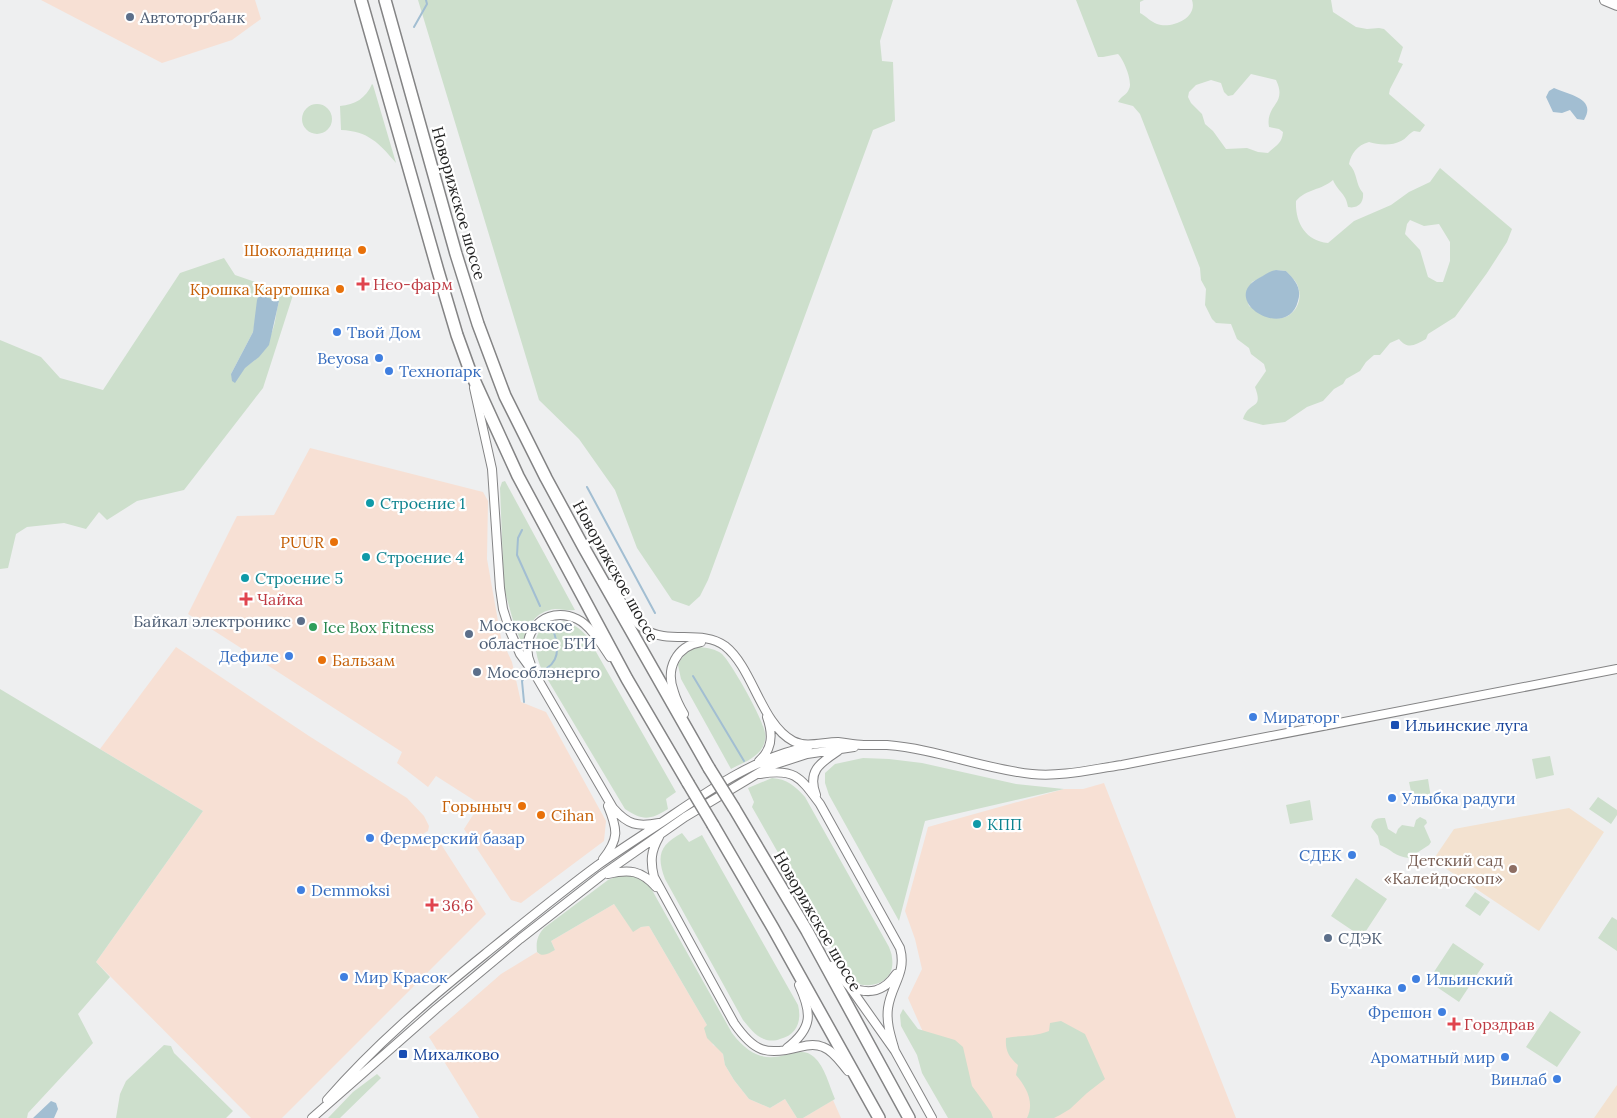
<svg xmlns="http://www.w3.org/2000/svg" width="1617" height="1118" font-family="Lora,serif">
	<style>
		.commercial { fill: #f7e0d4 }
		.education { fill: #f3e2d0 }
		.green { fill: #cddfcc; fill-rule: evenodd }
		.water { fill: #a2bed2 }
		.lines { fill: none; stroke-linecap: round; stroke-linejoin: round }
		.stream { stroke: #a2bed2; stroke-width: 2 }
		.minor-casing { stroke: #848485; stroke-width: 10 }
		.major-casing { stroke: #848485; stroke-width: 12 }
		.highway-casing { stroke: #848485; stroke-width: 14 }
		.minor { stroke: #fff; stroke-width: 8 }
		.major { stroke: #fff; stroke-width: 10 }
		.highway { stroke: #fff; stroke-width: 11 }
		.highway-bridge-casing { stroke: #848485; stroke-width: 14; stroke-linecap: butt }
		.highway-bridge { stroke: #fff; stroke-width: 11 }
		.service-dot { fill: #5c6f8a; stroke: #fff; stroke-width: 2 }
		.food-dot { fill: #e8710a; stroke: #fff; stroke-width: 2 }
		.health-dot { fill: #e0444e; stroke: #fff; stroke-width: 2 }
		.shop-dot { fill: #3f7fe0; stroke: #fff; stroke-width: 2 }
		.culture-dot { fill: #0f9aa8; stroke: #fff; stroke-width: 2 }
		.leisure-dot { fill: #2e9e5b; stroke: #fff; stroke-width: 2 }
		.transit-dot { fill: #1a4fb4; stroke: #fff; stroke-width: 2 }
		.education-dot { fill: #8d6e63; stroke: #fff; stroke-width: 2 }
		.labels { text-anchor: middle; stroke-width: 4.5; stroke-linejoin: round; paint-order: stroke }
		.service-label { font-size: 16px; fill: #4e5e75; stroke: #fff; text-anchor: start }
		.street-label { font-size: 16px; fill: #242424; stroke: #fff }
		.food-label { font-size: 16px; fill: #c56008; stroke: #fff; text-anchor: end }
		.health-label { font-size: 16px; fill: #be3a42; stroke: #fff; text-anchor: start }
		.shop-label { font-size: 16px; fill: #366cbe; stroke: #fff; text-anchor: start }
		.culture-label { font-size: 16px; fill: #0d838f; stroke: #fff; text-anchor: start }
		.leisure-label { font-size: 16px; fill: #27864d; stroke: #fff; text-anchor: start }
		.transit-label { font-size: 16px; fill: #164399; stroke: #fff; text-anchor: start }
		.education-label { font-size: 16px; fill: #785e54; stroke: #fff; text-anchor: end }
	</style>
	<rect width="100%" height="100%" fill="#eeeff0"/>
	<!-- commercial -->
	<path class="commercial" d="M 41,0 L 255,0 L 261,19 L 232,40 L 162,63 Z
		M 310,448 L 483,492 L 488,501 L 487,559 L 501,638 L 512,662 L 521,702 L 546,712 L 606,821 L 604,841 L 521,903 L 511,900 L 464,829 L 480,804 L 436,776 L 428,787 L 397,763 L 402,752 L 188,614 L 237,516 L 274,515 Z
		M 176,647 L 309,736 L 407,798 L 424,816 L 429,826 L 428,831 L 421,835 L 425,842 L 437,838 L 486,914 L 282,1118 L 251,1118 L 96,962 L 203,811 L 100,749 Z
		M 1104,783 L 1236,1118 L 961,1118 L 908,998 L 922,969 L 915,939 L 905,911 L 928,827 L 1064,789 L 1083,789 Z
		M 614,904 L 633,931 L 641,927 L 649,926 L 707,1025 L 713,1045 L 719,1048 L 723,1054 L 725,1065 L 734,1080 L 749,1099 L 770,1108 L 785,1099 L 797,1118 L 479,1118 L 429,1037 L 501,974 L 537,952 L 539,954 L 555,950 L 551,941 Z
		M 833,1100 L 841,1118 L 803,1118 Z"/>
	<!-- education -->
	<path class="education" d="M 1569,808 L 1604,832 L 1539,931 L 1433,860 L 1454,829 Z
		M 1617,1085 L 1617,1118 L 1594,1118 Z"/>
	<!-- green -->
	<path class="green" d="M 418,0 L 893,0 L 880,41 L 882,61 L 893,62 L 895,121 L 873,130 L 708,580 L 700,596 L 689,606 L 672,600 L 637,548 L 615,490 L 579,439 L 539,400 Z
		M 1076,0 L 1144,0 L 1140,2 L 1140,13 C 1146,16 1151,22 1157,24 C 1172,29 1198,18 1192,0 L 1331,0 L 1333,12 L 1356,27 L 1367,29 L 1379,28 L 1384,29 L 1403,47 L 1398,62 L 1403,64 L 1390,89 L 1389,94 L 1425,125 L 1420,132 L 1414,131 C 1409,133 1406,139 1401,141 C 1392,146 1378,145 1369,142 C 1357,145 1351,154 1349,164 C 1358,173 1355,184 1363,193 C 1364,203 1358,209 1348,207 C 1346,193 1338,192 1333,180 C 1322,190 1306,189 1296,201 C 1295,222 1305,241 1328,243 L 1354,221 L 1391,205 L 1409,192 L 1430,182 L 1440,168 L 1512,229 L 1507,242 L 1487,273 L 1455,317 L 1428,334 L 1426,339 C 1415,345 1408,350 1399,339 L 1390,343 L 1380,355 L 1374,355 L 1366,362 L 1360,371 L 1346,379 L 1343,384 L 1334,389 L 1323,401 L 1307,407 L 1285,422 L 1263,425 L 1248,421 L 1243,419 C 1249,400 1264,411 1255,387 L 1266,371 L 1264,364 L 1251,354 L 1249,348 L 1237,339 L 1231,324 L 1216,323 L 1212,319 L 1205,305 L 1206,289 L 1201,280 L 1200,268 L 1140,114 L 1133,106 L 1118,102 C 1121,96 1127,95 1129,89 C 1133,82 1124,60 1118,54 L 1103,57 L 1098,57 ZM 1251,74 L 1276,80 C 1288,105 1265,104 1269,127 L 1279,129 L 1283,132 C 1282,144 1276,145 1268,153 L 1258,152 L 1247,148 L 1226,149 L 1213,131 L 1205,124 L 1202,114 L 1191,103 L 1188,97 L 1189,92 L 1196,85 L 1211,80 L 1221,83 L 1224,92 L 1228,96 L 1233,95 ZM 1410,220 L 1424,226 L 1439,224 L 1450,242 L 1450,261 L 1443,282 L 1437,282 L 1428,277 L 1420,250 L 1405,234 L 1407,224 ZM 1276,270 L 1286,271 C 1290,276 1297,281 1298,287 C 1304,303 1292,321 1274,318 C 1266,317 1257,310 1249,306 L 1246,296 L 1252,282 Z
		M 372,84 L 373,85 L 396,163 C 379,143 368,131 341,130 L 340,106 C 355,105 366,98 372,84 Z
		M302 119a15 15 0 1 1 30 0a15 15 0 1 1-30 0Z
		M 224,258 L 235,275 L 293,295 L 263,388 L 184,490 L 137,501 L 107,520 L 99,512 L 86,529 L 64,523 L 27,527 L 16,534 L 8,568 L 0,569 L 0,340 L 41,357 L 60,378 L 103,390 L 180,273 ZM 279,302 C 276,310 276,321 273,329 C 264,354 255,364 231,374 L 253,332 L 255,322 Z
		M 505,481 L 575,610 C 568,611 562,609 555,609 C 535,611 527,627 522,644 L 514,624 L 504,588 L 500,488 L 502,482 Z
		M 561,621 C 573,623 579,628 587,636 L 676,792 L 666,799 L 668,809 C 650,820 643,821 625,809 L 542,670 C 532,649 531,623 561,621 Z
		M 700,647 C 707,648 716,649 722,654 C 732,664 763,719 765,733 C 766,736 765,741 764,744 C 759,758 742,763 731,769 L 681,679 L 678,665 C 683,654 689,650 700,647 Z
		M 0,689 L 203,811 L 96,962 L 110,977 L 78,1014 L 93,1043 L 28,1113 L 27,1118 L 0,1118 Z
		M 1550,756 L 1554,775 L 1536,779 L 1532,759 Z
		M 863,758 L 889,759 L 922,763 L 1016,784 L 1064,789 L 925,821 L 899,921 L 829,795 L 825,783 L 825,773 L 835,764 Z
		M 772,778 C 787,779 795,786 805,797 L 889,947 C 890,950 892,954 892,958 C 896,983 869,991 851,981 L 752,807 L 754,802 L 748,788 Z
		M 1428,779 L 1431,798 L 1413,801 L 1409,782 Z
		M 1598,797 L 1617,810 L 1617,815 L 1611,824 L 1589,809 Z
		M 1310,800 L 1313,820 L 1290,824 L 1286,805 Z
		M 1420,817 L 1426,820 L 1427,823 L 1424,826 L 1431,842 L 1429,845 L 1409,858 C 1395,857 1391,849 1380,845 L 1378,836 L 1371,827 C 1373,818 1377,818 1385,818 L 1388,829 L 1396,834 L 1398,829 L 1402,825 L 1414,827 L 1416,820 Z
		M 682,833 L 689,842 L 702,835 L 798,1005 C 802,1021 797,1035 780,1039 C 775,1041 769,1041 764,1039 C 755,1036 749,1027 743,1020 L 665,879 C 656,855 660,845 682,833 Z
		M 623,874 C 638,876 642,878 652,890 L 732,1033 C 769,1082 794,1038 814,1057 C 825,1067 829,1085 835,1099 L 803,1118 L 797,1118 L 785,1099 L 770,1108 L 749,1099 L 734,1080 L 725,1065 L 723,1054 L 707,1038 L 704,1028 L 707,1025 L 649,926 L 641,927 L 633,932 L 614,904 L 551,941 L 555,950 C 549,953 543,958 537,952 C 536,942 537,936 544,928 L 608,880 Z
		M 1356,878 L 1387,899 L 1362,937 L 1331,916 Z
		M 1475,892 L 1490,902 L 1480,916 L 1465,906 Z
		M 1612,917 L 1617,920 L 1617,951 L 1598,938 Z
		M 1453,943 L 1484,964 L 1459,1002 L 1428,981 Z
		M 903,1009 L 918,1029 L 955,1040 L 963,1047 L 972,1086 L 991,1112 L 993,1118 L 948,1118 L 922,1073 L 917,1055 L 901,1026 L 900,1015 Z
		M 1550,1011 L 1581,1032 L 1557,1067 L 1526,1047 Z
		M 1061,1021 L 1085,1034 L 1105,1079 L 1087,1093 L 1070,1109 L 1060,1115 L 1054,1118 L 1027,1118 C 1035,1102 1026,1087 1016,1075 L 1018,1065 C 1009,1057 1005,1051 1006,1038 C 1022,1035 1034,1037 1049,1031 L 1050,1023 Z
		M 164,1045 L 171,1046 L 174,1053 L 233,1111 L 226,1118 L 116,1118 L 120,1094 L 126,1081 Z
		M 377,1074 L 381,1078 L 340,1118 L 328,1118 L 353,1092 Z"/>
	<!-- water -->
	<path class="water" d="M 1554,88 C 1569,95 1597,98 1584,120 L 1577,119 L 1570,110 L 1562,113 L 1553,112 L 1546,97 L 1549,91 Z
		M 1276,270 L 1286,271 C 1295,280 1302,288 1298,301 C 1287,343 1217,300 1259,278 C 1265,275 1269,271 1276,270 Z
		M 262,296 L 279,301 L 269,345 L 259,357 L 245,368 L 235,383 L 232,381 L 231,374 L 253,332 L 257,300 L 258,297 Z
		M 51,1101 L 56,1103 L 58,1109 L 54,1118 L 33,1118 Z"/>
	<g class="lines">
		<!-- stream -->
		<path class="stream" d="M 414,27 L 427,4 L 426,0
			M 587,487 L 655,613
			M 522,530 L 518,538 L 517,555 L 540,606
			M 547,668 C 561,659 558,643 553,630
			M 693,676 L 744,761
			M 523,680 L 522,681 L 524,702"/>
		<!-- minor casing -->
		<g class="minor-casing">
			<path id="minor" d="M 474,388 L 492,469 L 500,588 L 503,609 L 510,631 L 520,654 L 536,676 L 613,808 C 628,825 637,827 659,823
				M 610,584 C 620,598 630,619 644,629 C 668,645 702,629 725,646 C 753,668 761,724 793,741 C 806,748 823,742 838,742 C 847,743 855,745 864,745 C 872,745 879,745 887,745 C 937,749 983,769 1032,774 C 1062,777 1093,769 1122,765 L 1617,669
				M 531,665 C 517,634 545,604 577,619 C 590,625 602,645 610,657
				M 684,714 C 680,707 676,699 674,692 C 665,669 676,646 701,642
				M 759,761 C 773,749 773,734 767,717
				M 760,774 C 795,768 800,777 820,804 L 900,948 C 907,973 891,985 888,1008 C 886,1023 891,1037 895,1051
				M 816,795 C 807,771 820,763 838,751
				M 659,837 C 651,851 650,861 654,877 L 734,1023 C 754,1052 766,1056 800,1047 C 807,1045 816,1044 823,1047 C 834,1051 841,1063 848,1071
				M 603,859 C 619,839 618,830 608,806
				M 608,874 C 629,869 641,870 656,887
				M 831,966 L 849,986 L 895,1051 L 932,1118
				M 850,987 C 869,995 884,992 896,974
				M 787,1048 C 813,1028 812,1013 799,985
				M 327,1100 C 375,1045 429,999 485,954 C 522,924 560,893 598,865 C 618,851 638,838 658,825 C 704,794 752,758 808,747
				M 312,1118 L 436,1009 L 520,939 L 602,875 L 685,817 L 770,766 L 807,754 L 854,747"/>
		</g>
		<!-- major casing -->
		<g class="major-casing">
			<path id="major" d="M 1605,0 L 1617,5"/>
		</g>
		<!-- highway casing -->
		<g class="highway-casing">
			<path id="highway" d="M 361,0 L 438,271 L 457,335 L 470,371 L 518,476 L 627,679 L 688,783
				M 385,0 L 456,254 L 478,324 L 505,396 L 546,478 L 584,548 L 709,768
				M 734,808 L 807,931 L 909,1118
				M 713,825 L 773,928 L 879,1118"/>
		</g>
		<!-- minor -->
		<use href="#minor" class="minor"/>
		<!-- major -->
		<use href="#major" class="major"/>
		<!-- highway -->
		<use href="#highway" class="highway"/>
		<!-- highway-bridge casing -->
		<g class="highway-bridge-casing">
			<path id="highway-bridge" d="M 709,768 L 734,808
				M 688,783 L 713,825"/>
		</g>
		<!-- highway-bridge -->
		<use href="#highway-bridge" class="highway-bridge"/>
	</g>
	<!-- markers -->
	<g class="service-dot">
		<circle cx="130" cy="17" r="5"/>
		<circle cx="301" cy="621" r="5"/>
		<circle cx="469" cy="634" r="5"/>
		<circle cx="477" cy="672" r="5"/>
		<circle cx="1328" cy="938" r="5"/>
	</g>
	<g class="food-dot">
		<circle cx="362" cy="250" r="5"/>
		<circle cx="340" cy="289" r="5"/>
		<circle cx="334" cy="542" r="5"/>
		<circle cx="322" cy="660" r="5"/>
		<circle cx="522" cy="806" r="5"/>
		<circle cx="541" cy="815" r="5"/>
	</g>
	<g class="health-dot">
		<path d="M360.5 276.5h5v5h5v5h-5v5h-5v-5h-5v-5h5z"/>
		<path d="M243.5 591.5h5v5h5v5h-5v5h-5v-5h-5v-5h5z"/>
		<path d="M429.5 897.5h5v5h5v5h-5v5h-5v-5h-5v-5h5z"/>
		<path d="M1451.5 1016.5h5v5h5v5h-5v5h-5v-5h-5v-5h5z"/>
	</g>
	<g class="shop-dot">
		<circle cx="337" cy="332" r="5"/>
		<circle cx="379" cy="358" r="5"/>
		<circle cx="389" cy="371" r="5"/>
		<circle cx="289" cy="656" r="5"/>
		<circle cx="1253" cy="717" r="5"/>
		<circle cx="1392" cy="798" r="5"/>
		<circle cx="370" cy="838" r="5"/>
		<circle cx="1352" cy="855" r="5"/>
		<circle cx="301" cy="890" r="5"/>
		<circle cx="344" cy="977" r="5"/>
		<circle cx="1416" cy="979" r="5"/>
		<circle cx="1402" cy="988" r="5"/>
		<circle cx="1442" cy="1012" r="5"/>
		<circle cx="1505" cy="1057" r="5"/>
		<circle cx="1557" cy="1079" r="5"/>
	</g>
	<g class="culture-dot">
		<circle cx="370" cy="503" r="5"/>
		<circle cx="366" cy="557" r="5"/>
		<circle cx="245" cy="578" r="5"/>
		<circle cx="977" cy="824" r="5"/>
	</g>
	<circle class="leisure-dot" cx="313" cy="627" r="5"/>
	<g class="transit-dot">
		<rect x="1390" y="720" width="10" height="10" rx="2.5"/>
		<rect x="398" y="1049" width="10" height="10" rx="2.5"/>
	</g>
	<circle class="education-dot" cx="1513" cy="869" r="5"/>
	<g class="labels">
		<!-- service labels -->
		<g class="service-label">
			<text x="140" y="23">Автоторгбанк</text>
			<text x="291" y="627" text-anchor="end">Байкал электроникс</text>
			<text x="479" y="631">Московское<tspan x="479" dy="18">областное БТИ</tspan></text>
			<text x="487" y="678">Мособлэнерго</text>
			<text x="1338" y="944">СДЭК</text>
		</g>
		<!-- street labels -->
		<g class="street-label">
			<text transform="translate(459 203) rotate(74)" y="6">Новорижское шоссе</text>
			<text transform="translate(616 571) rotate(61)" y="6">Новорижское шоссе</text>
			<text transform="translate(818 921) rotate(60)" y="6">Новорижское шоссе</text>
		</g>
		<!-- food labels -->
		<g class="food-label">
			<text x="352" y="256">Шоколадница</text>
			<text x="330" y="295">Крошка Картошка</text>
			<text x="324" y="548">PUUR</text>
			<text x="332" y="666" text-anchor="start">Бальзам</text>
			<text x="512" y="812">Горыныч</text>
			<text x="551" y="821" text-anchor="start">Cihan</text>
		</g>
		<!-- health labels -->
		<g class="health-label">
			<text x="373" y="290">Нео-фарм</text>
			<text x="257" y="605">Чайка</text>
			<text x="442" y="911">36,6</text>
			<text x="1464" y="1030">Горздрав</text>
		</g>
		<!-- shop labels -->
		<g class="shop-label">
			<text x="347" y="338">Твой Дом</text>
			<text x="369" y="364" text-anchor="end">Beyosa</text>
			<text x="399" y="377">Технопарк</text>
			<text x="279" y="662" text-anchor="end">Дефиле</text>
			<text x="1263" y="723">Мираторг</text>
			<text x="1402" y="804">Улыбка радуги</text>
			<text x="380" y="844">Фермерский базар</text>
			<text x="1342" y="861" text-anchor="end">СДЕК</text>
			<text x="311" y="896">Demmoksi</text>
			<text x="354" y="983">Мир Красок</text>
			<text x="1426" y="985">Ильинский</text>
			<text x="1392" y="994" text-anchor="end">Буханка</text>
			<text x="1432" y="1018" text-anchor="end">Фрешон</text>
			<text x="1495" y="1063" text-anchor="end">Ароматный мир</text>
			<text x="1547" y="1085" text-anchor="end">Винлаб</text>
		</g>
		<!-- culture labels -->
		<g class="culture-label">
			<text x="380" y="509">Строение 1</text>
			<text x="376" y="563">Строение 4</text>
			<text x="255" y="584">Строение 5</text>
			<text x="987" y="830">КПП</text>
		</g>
		<!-- leisure labels -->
		<g class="leisure-label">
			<text x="323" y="633">Ice Box Fitness</text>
		</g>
		<!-- transit labels -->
		<g class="transit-label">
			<text x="1405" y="731">Ильинские луга</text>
			<text x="413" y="1060">Михалково</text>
		</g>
		<!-- education labels -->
		<g class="education-label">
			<text x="1503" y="866">Детский сад<tspan x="1503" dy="18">«Калейдоскоп»</tspan></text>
		</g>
	</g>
</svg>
